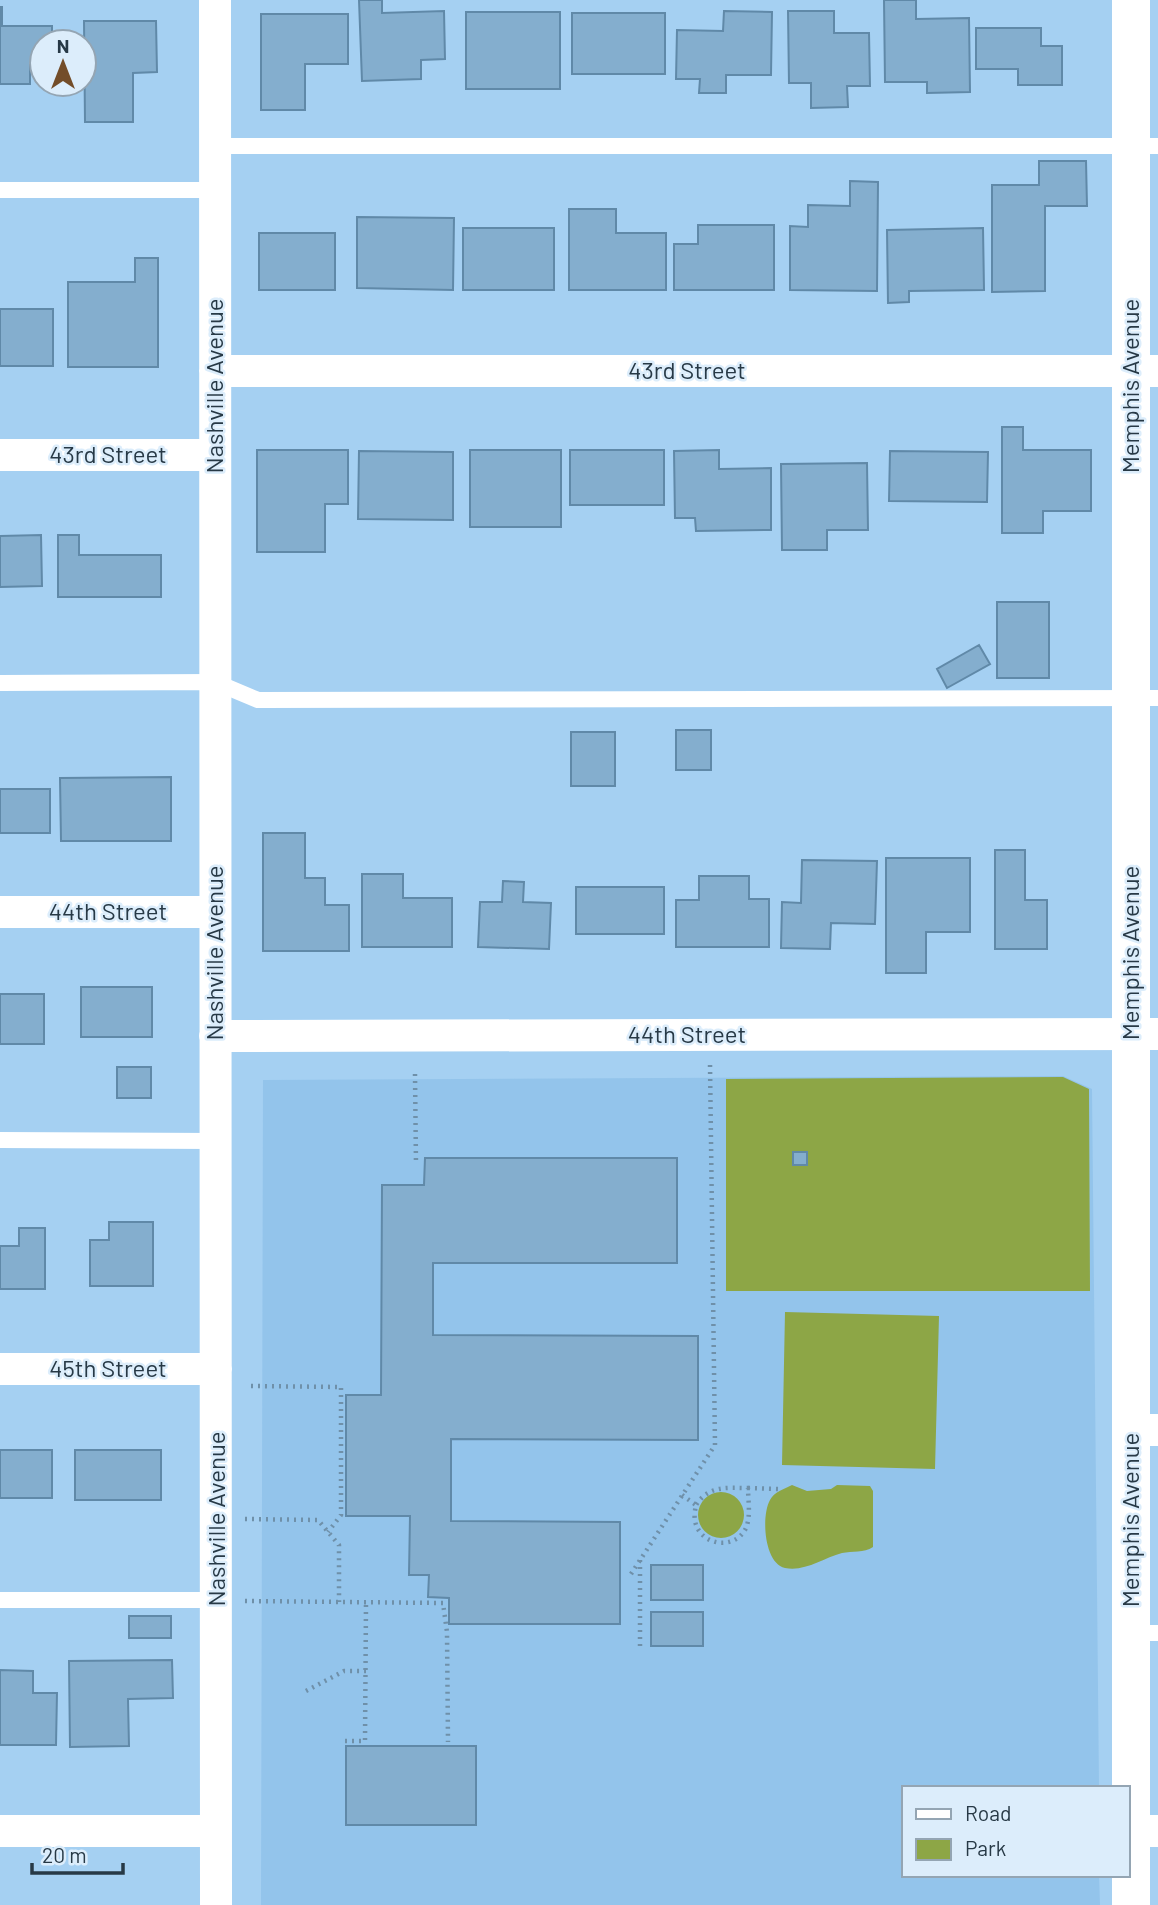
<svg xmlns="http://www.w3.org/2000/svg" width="1158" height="1905" font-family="Barlow,sans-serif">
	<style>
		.built { fill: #93c4eb }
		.green { fill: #8da646 }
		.building { fill: #84aece; stroke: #6089a8; stroke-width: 2 }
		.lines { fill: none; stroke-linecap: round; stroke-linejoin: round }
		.path { stroke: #6f90a9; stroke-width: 4.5; stroke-dasharray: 2 5; stroke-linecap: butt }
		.service { stroke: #fff; stroke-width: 16 }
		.minor { stroke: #fff; stroke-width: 32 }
		.tertiary { stroke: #fff; stroke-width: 38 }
		.labels { text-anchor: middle; stroke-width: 5; stroke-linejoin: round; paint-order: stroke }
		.street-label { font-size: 24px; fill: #273946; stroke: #dcedfb }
	</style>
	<rect width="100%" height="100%" fill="#a5d0f2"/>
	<!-- built -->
	<path class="built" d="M 1063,1076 L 1092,1089 L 1099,1788 L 904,1788 L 904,1875 L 1099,1875 L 1100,1905 L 261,1905 L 263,1080 Z"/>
	<!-- green -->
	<path class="green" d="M 1063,1077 L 1089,1089 L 1090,1291 L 726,1291 L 726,1079 Z
		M 785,1312 L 939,1316 L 935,1469 L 782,1465 Z
		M 792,1485 L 807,1491 L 831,1489 L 837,1485 L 870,1486 L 873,1491 L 873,1547 C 864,1553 852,1551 842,1553 C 823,1558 805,1572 785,1568 C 764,1563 761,1516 770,1500 C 774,1492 784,1489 792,1485 Z
		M698 1515a23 23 0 1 1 46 0a23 23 0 1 1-46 0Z"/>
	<!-- building -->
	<path class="building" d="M 359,0 L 382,0 L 382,13 L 444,11 L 445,59 L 421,60 L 421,79 L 362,81 Z
		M 884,0 L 916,0 L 916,19 L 969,18 L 970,92 L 927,93 L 927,82 L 885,82 Z
		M 0,7 L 2,7 L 2,26 L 52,26 L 52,42 L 42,42 L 42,65 L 30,65 L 30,84 L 0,84 Z
		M 724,11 L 772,12 L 771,75 L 726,75 L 726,93 L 699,93 L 700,79 L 676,79 L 677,30 L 723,31 Z
		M 788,11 L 834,11 L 834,33 L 869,33 L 870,86 L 847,86 L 848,107 L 811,108 L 811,83 L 789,83 Z
		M 466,12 L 560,12 L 560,89 L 466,89 Z
		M 572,13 L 665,13 L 665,74 L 572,74 Z
		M 261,14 L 348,14 L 348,64 L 305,64 L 305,110 L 261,110 Z
		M 84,21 L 156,21 L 157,72 L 133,73 L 133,122 L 85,122 Z
		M 976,28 L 1041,28 L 1041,46 L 1062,46 L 1062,85 L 1018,85 L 1018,69 L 976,69 Z
		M 1039,161 L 1086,161 L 1087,206 L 1045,206 L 1045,291 L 992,292 L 992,185 L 1039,185 Z
		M 850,181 L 878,182 L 877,291 L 790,290 L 790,226 L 808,227 L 808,205 L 850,206 Z
		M 569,209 L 616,209 L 616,233 L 666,233 L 666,290 L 569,290 Z
		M 357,217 L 454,218 L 453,290 L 357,288 Z
		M 698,225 L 774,225 L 774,290 L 674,290 L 674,244 L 698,244 Z
		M 463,228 L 554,228 L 554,290 L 463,290 Z
		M 983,228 L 984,290 L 909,291 L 909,302 L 888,303 L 887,230 Z
		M 259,233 L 335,233 L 335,290 L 259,290 Z
		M 135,258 L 158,258 L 158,367 L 68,367 L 68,282 L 135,282 Z
		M 0,309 L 53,309 L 53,366 L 0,366 Z
		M 1002,427 L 1023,427 L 1023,450 L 1091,450 L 1091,511 L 1043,511 L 1043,533 L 1002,533 Z
		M 257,450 L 348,450 L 348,504 L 325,504 L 325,552 L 257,552 Z
		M 470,450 L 561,450 L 561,527 L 470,527 Z
		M 570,450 L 664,450 L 664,505 L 570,505 Z
		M 719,450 L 719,469 L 771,468 L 771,530 L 696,531 L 695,518 L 675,518 L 674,451 Z
		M 359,451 L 453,452 L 453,520 L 358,519 Z
		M 890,451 L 988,452 L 987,502 L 889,501 Z
		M 867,463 L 868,530 L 827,530 L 827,550 L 782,550 L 781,464 Z
		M 41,535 L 42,586 L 0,587 L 0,536 Z
		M 58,535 L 79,535 L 79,555 L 161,555 L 161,597 L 58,597 Z
		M 997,602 L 1049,602 L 1049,678 L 997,678 Z
		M 979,645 L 990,664 L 947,688 L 937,669 Z
		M 676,730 L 711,730 L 711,770 L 676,770 Z
		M 571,732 L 615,732 L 615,786 L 571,786 Z
		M 171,777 L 171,841 L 61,841 L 60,778 Z
		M 0,789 L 50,789 L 50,833 L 0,833 Z
		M 263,833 L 305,833 L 305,878 L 325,878 L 325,905 L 349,905 L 349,951 L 263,951 Z
		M 995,850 L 1025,850 L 1025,900 L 1047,900 L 1047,949 L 995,949 Z
		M 886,858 L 970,858 L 970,932 L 926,932 L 926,973 L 886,973 Z
		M 802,860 L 877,861 L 875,924 L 831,923 L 830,949 L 781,948 L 782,902 L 801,903 Z
		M 362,874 L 403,874 L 403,898 L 452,898 L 452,947 L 362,947 Z
		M 699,876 L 749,876 L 749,899 L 769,899 L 769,947 L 676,947 L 676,900 L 699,900 Z
		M 503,881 L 524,882 L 523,902 L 551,903 L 549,949 L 478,947 L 480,902 L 502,902 Z
		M 576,887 L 664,887 L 664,934 L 576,934 Z
		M 81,987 L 152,987 L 152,1037 L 81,1037 Z
		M 0,994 L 44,994 L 44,1044 L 0,1044 Z
		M 117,1067 L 151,1067 L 151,1098 L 117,1098 Z
		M 793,1152 L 807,1152 L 807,1165 L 793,1165 Z
		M 425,1158 L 677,1158 L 677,1263 L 433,1263 L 433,1335 L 698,1336 L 698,1440 L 451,1439 L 451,1521 L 620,1522 L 620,1624 L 449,1624 L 449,1598 L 428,1597 L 429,1575 L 409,1575 L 410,1516 L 346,1516 L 346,1395 L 381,1395 L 382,1185 L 424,1185 Z
		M 109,1222 L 153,1222 L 153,1286 L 90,1286 L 90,1240 L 109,1240 Z
		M 19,1228 L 45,1228 L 45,1289 L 0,1289 L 0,1246 L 19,1246 Z
		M 0,1450 L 52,1450 L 52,1498 L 0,1498 Z
		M 75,1450 L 161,1450 L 161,1500 L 75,1500 Z
		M 651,1565 L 703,1565 L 703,1600 L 651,1600 Z
		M 651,1612 L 703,1612 L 703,1646 L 651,1646 Z
		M 129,1616 L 171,1616 L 171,1638 L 129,1638 Z
		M 172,1660 L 173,1698 L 128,1699 L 129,1746 L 70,1747 L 69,1661 Z
		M 0,1670 L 33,1671 L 33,1693 L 57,1693 L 56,1745 L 0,1745 Z
		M 346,1746 L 476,1746 L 476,1825 L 346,1825 Z"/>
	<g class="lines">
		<!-- path -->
		<path class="path" d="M 415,1074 L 416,1165
			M 251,1386 L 341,1387 L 341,1515 L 328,1532
			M 748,1488 L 779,1489
			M 682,1495 L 696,1505 C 695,1510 694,1516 695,1521 C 700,1546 735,1551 746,1528 C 751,1516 748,1500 748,1488 C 727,1488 709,1485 696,1505
			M 245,1519 L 318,1520 L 339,1545 L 339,1602
			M 640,1560 L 640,1649
			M 631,1574 L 715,1445 L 710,1064
			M 245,1601 L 443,1603 L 447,1632 L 448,1742
			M 306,1691 L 344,1671 L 366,1671
			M 345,1741 L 365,1741 L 366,1603"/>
		<!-- service -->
		<path class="service" d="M 215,146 L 1158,146
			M 0,190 L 215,190
			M 0,683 L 215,682 L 258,700 L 1158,698
			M 0,1140 L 215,1141
			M 0,1600 L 216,1600
			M 1131,1633 L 1158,1633"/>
		<!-- minor -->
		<path class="minor" d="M 215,0 L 216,1905
			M 215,371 L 1158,371
			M 0,455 L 215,455
			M 0,912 L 215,912
			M 215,1036 L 1158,1034
			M 0,1369 L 216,1369
			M 1131,1430 L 1158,1430
			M 0,1831 L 216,1831
			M 1131,1831 L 1158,1831"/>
		<!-- tertiary -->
		<path class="tertiary" d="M 1131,0 L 1131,1905"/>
	</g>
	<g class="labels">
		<!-- street labels -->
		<g class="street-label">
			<text x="687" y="379">43rd Street</text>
			<text transform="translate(215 386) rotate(-90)" y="8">Nashville Avenue</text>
			<text transform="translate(1131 386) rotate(-90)" y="8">Memphis Avenue</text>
			<text x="108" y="463">43rd Street</text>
			<text x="108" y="920">44th Street</text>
			<text transform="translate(215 953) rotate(-90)" y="8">Nashville Avenue</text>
			<text transform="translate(1131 953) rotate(-90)" y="8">Memphis Avenue</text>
			<text x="687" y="1043">44th Street</text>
			<text x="108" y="1377">45th Street</text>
			<text transform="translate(217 1519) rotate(-90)" y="8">Nashville Avenue</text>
			<text transform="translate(1131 1520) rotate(-90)" y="8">Memphis Avenue</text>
		</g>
	</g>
	<!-- legend -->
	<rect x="902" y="1786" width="228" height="91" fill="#dcedfb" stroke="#94a5b3" stroke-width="2"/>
	<rect x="916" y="1809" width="35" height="10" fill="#ffffff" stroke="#94a5b3" stroke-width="2"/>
	<text x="965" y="1821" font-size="21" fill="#273946">Road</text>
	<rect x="916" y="1839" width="35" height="21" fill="#8da646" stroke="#94a5b3" stroke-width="2"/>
	<text x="965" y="1856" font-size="21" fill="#273946">Park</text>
	<!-- north arrow -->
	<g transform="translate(63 63)"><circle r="33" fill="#dcedfb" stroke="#94a5b3" stroke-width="2"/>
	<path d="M0-5L12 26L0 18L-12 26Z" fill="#734d29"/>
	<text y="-10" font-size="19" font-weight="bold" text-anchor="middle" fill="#273946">N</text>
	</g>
	<!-- scale -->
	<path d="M32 1863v10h91v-10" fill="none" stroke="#273946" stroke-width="3.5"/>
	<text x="42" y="1863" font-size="21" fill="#273946" stroke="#dcedfb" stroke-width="5" paint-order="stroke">20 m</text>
</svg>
